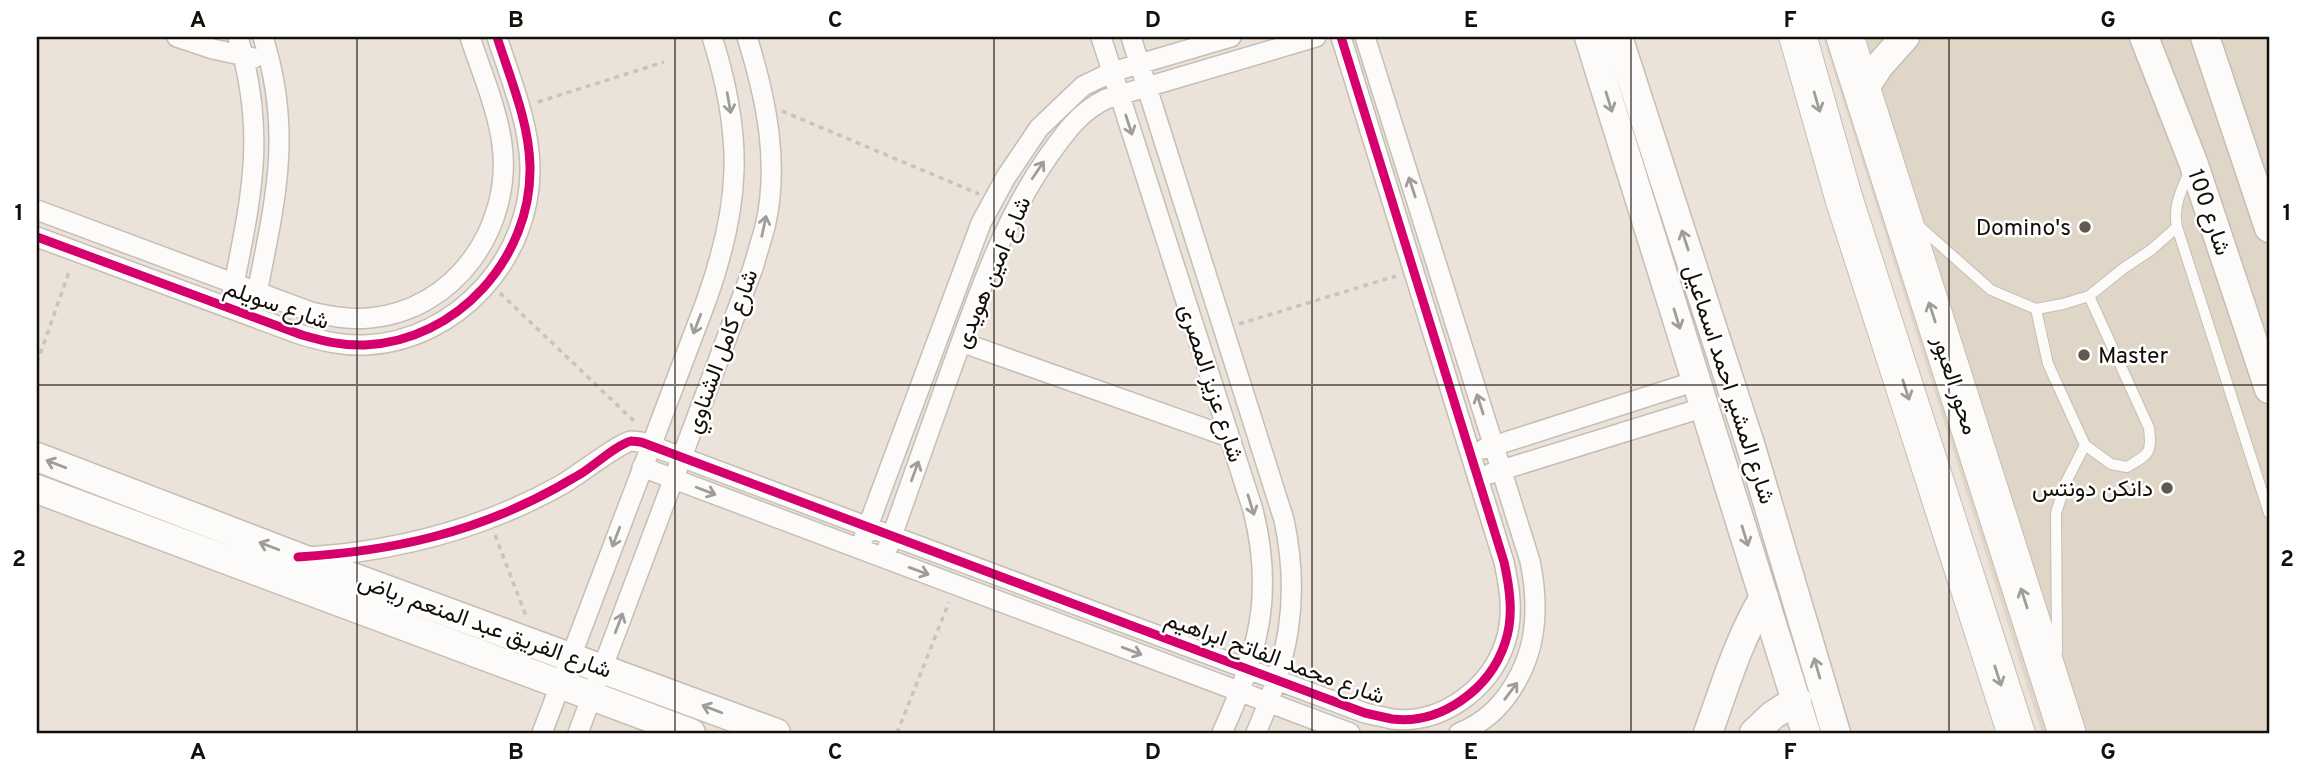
<svg xmlns="http://www.w3.org/2000/svg" width="2306" height="770" font-family="Overpass,Vazirmatn,sans-serif">
	<style>
		.commercial { fill: #e0d6c7 }
		.lines { fill: none; stroke-linecap: round; stroke-linejoin: round }
		.lane-casing { stroke: #c5beb6; stroke-width: 12 }
		.street-casing { stroke: #c5beb6; stroke-width: 22 }
		.secondary-casing { stroke: #c5beb6; stroke-width: 31 }
		.highway-casing { stroke: #c5beb6; stroke-width: 39 }
		.path { stroke: #c7c3c0; stroke-width: 3.5; stroke-dasharray: 5 5; stroke-linecap: butt }
		.lane { stroke: #fcfbf9; stroke-width: 10 }
		.street { stroke: #fcfbf9; stroke-width: 19 }
		.secondary { stroke: #fcfbf9; stroke-width: 28 }
		.highway { stroke: #fcfbf9; stroke-width: 37 }
		.cycleway-casing { stroke: #fff; stroke-width: 13 }
		.cycleway { stroke: #d6006c; stroke-width: 9 }
		.oneway { stroke: #9f9d99 }
		.grid { fill: none; stroke: #140f09; stroke-width: 2; stroke-opacity: 0.55 }
		.poi-dot { fill: #5f5952; stroke: #fff; stroke-width: 2.5 }
		.labels { text-anchor: middle; stroke-width: 5; stroke-linejoin: round; paint-order: stroke }
		.street-label { font-size: 23px; fill: #140f09; stroke: #fff }
		.poi-label { font-size: 23px; fill: #140f09; stroke: #fff; text-anchor: end }
		.neatline { fill: none; stroke: #140f09; stroke-width: 2.5 }
		.grid-label { font-size: 23px; text-anchor: middle; font-weight: bold; fill: #140f09 }
	</style>
	<rect width="100%" height="100%" fill="#ebe2d9"/>
	<!-- commercial -->
	<path class="commercial" d="M 1823,37 L 2269,37 L 2269,733 L 2042,733 Z"/>
	<g class="lines">
		<!-- lane casing -->
		<g class="lane-casing">
			<path id="lane" d="M 2189,172 C 2181,191 2173,206 2177,227 L 2269,513
				M 1920,227 L 1991,290 L 2036,309 L 2063,304 L 2089,296 L 2124,268 L 2151,250 L 2177,227
				M 2036,309 L 2048,364 L 2085,445 L 2111,464 L 2127,467 C 2149,454 2152,454 2149,428 L 2089,296
				M 2057,652 L 2056,513 L 2066,482 L 2085,445"/>
		</g>
		<!-- street casing -->
		<g class="street-casing">
			<path id="street" d="M 177,37 L 213,49 L 254,58
				M 1101,37 L 1253,510 C 1275,597 1257,654 1222,733
				M 1131,37 L 1284,520 C 1301,600 1288,659 1256,733
				M 1365,37 L 1530,561 C 1540,610 1537,656 1506,697 C 1494,713 1477,726 1459,733
				M 37,210 L 311,312 C 331,316 349,320 369,318 C 455,311 513,227 502,144 C 497,107 481,71 470,37
				M 37,237 L 302,335 C 323,341 343,346 365,345 C 457,341 532,258 530,166 C 529,122 510,78 497,37
				M 232,294 C 251,198 267,135 238,37
				M 255,303 C 274,205 294,135 263,37
				M 961,342 L 1229,437
				M 1484,449 L 1696,381
				M 642,467 L 1350,733
				M 1489,474 L 1705,407
				M 864,537 L 981,223 L 1006,177 L 1039,128 L 1083,86 L 1112,72 L 1231,37
				M 888,547 C 907,492 927,437 947,381 C 975,304 1000,226 1047,158 C 1064,134 1079,112 1106,99 L 1316,37
				M 308,557 C 399,551 483,529 563,484 C 578,475 618,444 631,441 C 633,441 639,442 641,442 L 1365,713 C 1374,715 1383,717 1392,719 C 1441,725 1490,689 1505,643 C 1514,617 1510,589 1504,562 L 1341,37
				M 542,733 L 705,304 C 741,205 744,137 712,37
				M 578,733 L 753,268 C 757,254 761,241 765,227 C 780,163 766,98 747,37"/>
		</g>
		<!-- secondary casing -->
		<g class="secondary-casing">
			<path id="secondary" d="M 1589,37 L 1806,733
				M 1618,37 L 1751,447 L 1836,733
				M 2144,37 L 2193,162 L 2269,389
				M 2205,37 L 2269,228
				M 1862,92 L 1879,66 L 1905,37
				M 37,457 L 298,557 L 776,733
				M 37,489 L 691,733
				M 1708,733 C 1725,686 1738,641 1764,597
				M 1754,733 L 1773,715 L 1797,700"/>
		</g>
		<!-- highway casing -->
		<g class="highway-casing">
			<path id="highway" d="M 1798,37 L 1844,199 L 2016,733
				M 1845,37 L 2067,733"/>
		</g>
		<!-- path -->
		<path class="path" d="M 538,102 L 664,62
			M 782,111 L 979,194
			M 500,293 L 636,423
			M 1239,324 L 1396,276
			M 37,363 L 70,269
			M 495,535 L 526,616
			M 897,733 L 949,602"/>
		<!-- lane -->
		<use href="#lane" class="lane"/>
		<!-- street -->
		<use href="#street" class="street"/>
		<!-- secondary -->
		<use href="#secondary" class="secondary"/>
		<!-- highway -->
		<use href="#highway" class="highway"/>
		<!-- cycleway casing -->
		<g class="cycleway-casing">
			<path id="cycleway" d="M 37,237 L 302,335 C 323,341 343,346 365,345 C 457,341 532,258 530,166 C 529,122 510,78 497,37
				M 298,557 C 393,551 475,533 558,487 C 566,482 574,478 582,473 C 595,465 616,445 631,441 C 633,441 639,442 641,442 L 1365,713 C 1374,715 1383,717 1392,719 C 1441,725 1490,689 1505,643 C 1514,617 1510,589 1504,562 L 1341,37"/>
		</g>
		<!-- cycleway -->
		<use href="#cycleway" class="cycleway"/>
	</g>
	<!-- one-way arrows -->
	<defs><path id="oneway-shaft" d="M-6 0H5M1.5-3L5.5 0L1.5 3" fill="none" stroke-width="1.6" stroke-linecap="round" stroke-linejoin="round" transform="scale(1.75)"/></defs>
	<g class="oneway">
		<use href="#oneway-shaft" transform="translate(1609 102) rotate(73)"/>
		<use href="#oneway-shaft" transform="translate(1817 102) rotate(74)"/>
		<use href="#oneway-shaft" transform="translate(729 103) rotate(80)"/>
		<use href="#oneway-shaft" transform="translate(1129 125) rotate(72)"/>
		<use href="#oneway-shaft" transform="translate(1038 170) rotate(-56)"/>
		<use href="#oneway-shaft" transform="translate(1412 187) rotate(-108)"/>
		<use href="#oneway-shaft" transform="translate(764 226) rotate(-78)"/>
		<use href="#oneway-shaft" transform="translate(1685 240) rotate(-108)"/>
		<use href="#oneway-shaft" transform="translate(1932 312) rotate(-108)"/>
		<use href="#oneway-shaft" transform="translate(1677 319) rotate(73)"/>
		<use href="#oneway-shaft" transform="translate(697 324) rotate(111)"/>
		<use href="#oneway-shaft" transform="translate(1906 390) rotate(72)"/>
		<use href="#oneway-shaft" transform="translate(1480 404) rotate(-108)"/>
		<use href="#oneway-shaft" transform="translate(56 464) rotate(-159)"/>
		<use href="#oneway-shaft" transform="translate(915 471) rotate(-70)"/>
		<use href="#oneway-shaft" transform="translate(706 491) rotate(21)"/>
		<use href="#oneway-shaft" transform="translate(1251 505) rotate(73)"/>
		<use href="#oneway-shaft" transform="translate(1745 536) rotate(73)"/>
		<use href="#oneway-shaft" transform="translate(616 537) rotate(111)"/>
		<use href="#oneway-shaft" transform="translate(269 546) rotate(-159)"/>
		<use href="#oneway-shaft" transform="translate(919 571) rotate(20)"/>
		<use href="#oneway-shaft" transform="translate(2024 598) rotate(-108)"/>
		<use href="#oneway-shaft" transform="translate(619 623) rotate(-69)"/>
		<use href="#oneway-shaft" transform="translate(1132 651) rotate(21)"/>
		<use href="#oneway-shaft" transform="translate(1817 668) rotate(-106)"/>
		<use href="#oneway-shaft" transform="translate(1998 676) rotate(72)"/>
		<use href="#oneway-shaft" transform="translate(1511 691) rotate(-53)"/>
		<use href="#oneway-shaft" transform="translate(712 709) rotate(-159)"/>
	</g>
	<!-- grid -->
	<path class="grid" d="M 357,37 L 357,733M 675,37 L 675,733M 994,37 L 994,733M 1312,37 L 1312,733M 1631,37 L 1631,733M 1949,37 L 1949,733M 37,385 L 2269,385"/>
	<!-- markers -->
	<g class="poi-dot">
		<circle cx="2085" cy="227" r="7"/>
		<circle cx="2084" cy="355" r="7"/>
		<circle cx="2167" cy="488" r="7"/>
	</g>
	<g class="labels">
		<!-- street labels -->
		<g class="street-label">
			<text transform="translate(2210 212) rotate(71)" y="8">شارع 100</text>
			<text transform="translate(992 272) rotate(-67)" y="8">شارع امين هويدى</text>
			<text transform="translate(277 304) rotate(19)" y="8">شارع سويلم</text>
			<text transform="translate(721 351) rotate(-70)" y="8">شارع كامل الشناوي</text>
			<text transform="translate(1212 383) rotate(72)" y="8">شارع عزيز المصرى</text>
			<text transform="translate(1730 384) rotate(72)" y="8">شارع المشير احمد اسماعيل</text>
			<text transform="translate(1956 385) rotate(72)" y="8">محور العبور</text>
			<text transform="translate(485 625) rotate(20)" y="8">شارع الفريق عبد المنعم رياض</text>
			<text transform="translate(1275 657) rotate(20)" y="8">شارع محمد الفاتح ابراهيم</text>
		</g>
		<!-- poi labels -->
		<g class="poi-label">
			<text x="2071" y="235">Domino's</text>
			<text x="2098" y="363" text-anchor="start">Master</text>
			<text x="2153" y="496">دانكن دونتس</text>
		</g>
	</g>
	<!-- border -->
	<rect width="2306" height="770" fill="none" stroke="#ffffff" stroke-width="77"/>
	<rect x="38" y="38" width="2230" height="694" class="neatline"/>
	<g class="grid-label">
		<text x="198" y="27">A</text>
		<text x="516" y="27">B</text>
		<text x="835" y="27">C</text>
		<text x="1153" y="27">D</text>
		<text x="1471" y="27">E</text>
		<text x="1790" y="27">F</text>
		<text x="2108" y="27">G</text>
		<text x="19" y="220">1</text>
		<text x="2287" y="220">1</text>
		<text x="19" y="566">2</text>
		<text x="2287" y="566">2</text>
		<text x="198" y="759">A</text>
		<text x="516" y="759">B</text>
		<text x="835" y="759">C</text>
		<text x="1153" y="759">D</text>
		<text x="1471" y="759">E</text>
		<text x="1790" y="759">F</text>
		<text x="2108" y="759">G</text>
	</g>
</svg>
